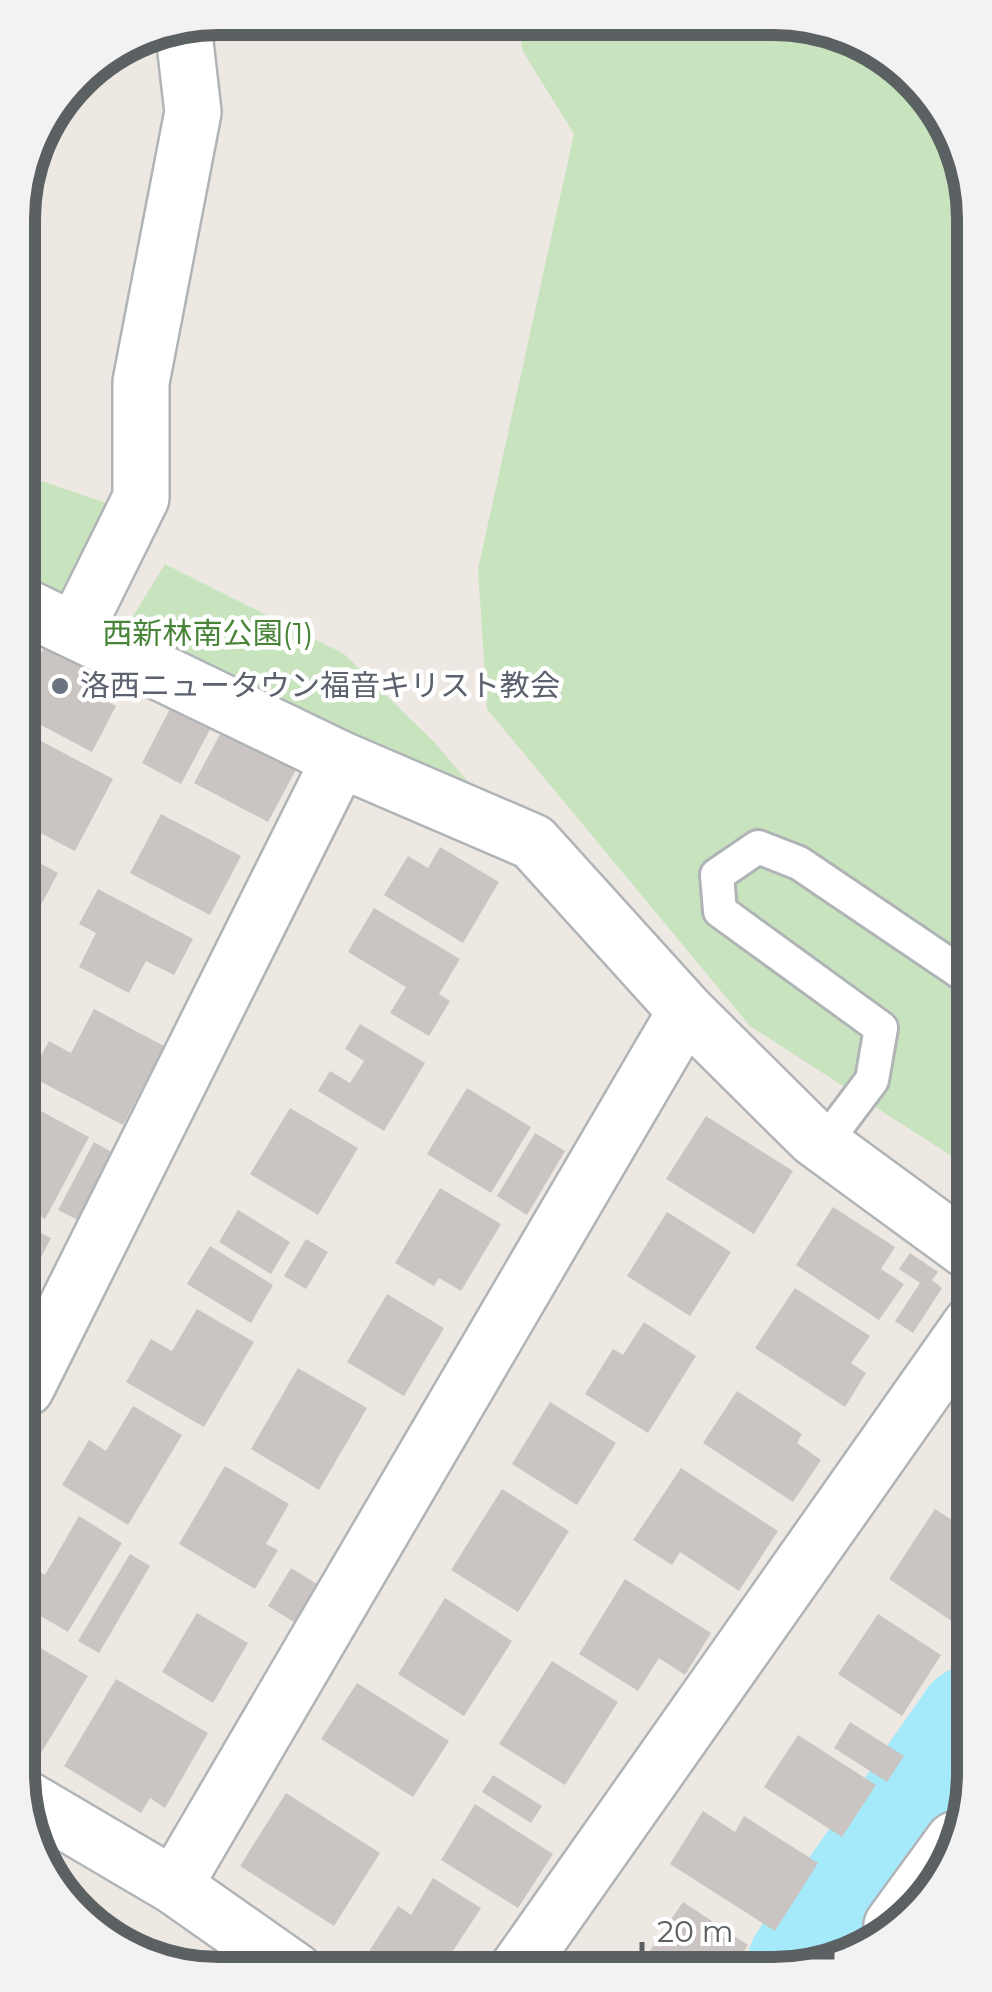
<svg xmlns="http://www.w3.org/2000/svg" width="992" height="1992" font-family="Montserrat,'Noto Sans JP',sans-serif">
	<style>
		.green { fill: #c8e4bf }
		.lines { fill: none; stroke-linecap: round; stroke-linejoin: round }
		.river { stroke: #a4eafb; stroke-width: 115 }
		.building { fill: #cac5c2 }
		.lane-casing { stroke: #b0b4b7; stroke-width: 38 }
		.street-casing { stroke: #b0b4b7; stroke-width: 60 }
		.lane { stroke: #fff; stroke-width: 32 }
		.street { stroke: #fff; stroke-width: 55 }
		.worship-dot { fill: #6b7280; stroke: #fff; stroke-width: 4 }
		.labels { text-anchor: middle; stroke-width: 9; stroke-linejoin: round; paint-order: stroke }
		.park-label { font-size: 30px; fill: #478438; stroke: #fff }
		.worship-label { font-size: 30px; fill: #5b616d; stroke: #fff; text-anchor: start }
		.rim { fill: none; stroke: #5b6062; stroke-width: 12 }
	</style>
	<rect width="100%" height="100%" fill="#ede8e2"/>
	<!-- green -->
	<path class="green" d="M 519,19 L 811,21 L 905,67 L 964,155 L 970,1168 L 750,1026 L 487,709 L 478,569 L 574,134 L 522,50 Z
		M 21,474 L 121,508 L 68,615 L 21,592 Z
		M 165,564 L 344,654 L 434,742 L 510,831 L 119,639 Z"/>
	<g class="lines">
		<!-- river -->
		<path class="river" d="M 805,1964 L 974,1722"/>
	</g>
	<!-- building -->
	<path class="building" d="M 47,642 L 105,672 L 94,695 L 116,706 L 92,752 L 22,715 L 22,690 Z
		M 173,703 L 213,724 L 181,784 L 142,763 Z
		M 224,727 L 298,766 L 268,822 L 194,783 Z
		M 39,740 L 113,779 L 75,851 L 23,824 L 22,771 Z
		M 161,814 L 241,856 L 210,915 L 130,873 Z
		M 440,847 L 499,882 L 463,943 L 384,895 L 408,856 L 428,868 Z
		M 23,854 L 58,873 L 23,939 Z
		M 98,889 L 193,939 L 174,975 L 146,961 L 129,993 L 79,967 L 96,933 L 79,924 Z
		M 374,908 L 460,959 L 439,994 L 450,1001 L 429,1036 L 390,1013 L 406,987 L 348,952 Z
		M 94,1009 L 164,1046 L 123,1125 L 30,1076 L 49,1041 L 71,1053 Z
		M 360,1024 L 425,1063 L 384,1131 L 318,1091 L 330,1071 L 350,1083 L 364,1061 L 345,1049 Z
		M 467,1088 L 531,1127 L 491,1193 L 427,1154 Z
		M 290,1108 L 358,1148 L 318,1215 L 250,1174 Z
		M 41,1111 L 89,1137 L 45,1219 L 25,1209 L 24,1142 Z
		M 706,1116 L 793,1171 L 754,1234 L 666,1179 Z
		M 535,1133 L 565,1151 L 527,1215 L 497,1196 Z
		M 94,1142 L 113,1153 L 78,1220 L 58,1210 Z
		M 440,1188 L 501,1224 L 461,1291 L 439,1278 L 434,1286 L 395,1263 Z
		M 833,1207 L 895,1247 L 881,1269 L 904,1284 L 879,1320 L 796,1265 Z
		M 238,1210 L 290,1242 L 271,1274 L 219,1242 Z
		M 667,1212 L 731,1252 L 690,1316 L 627,1276 Z
		M 25,1225 L 51,1238 L 25,1288 Z
		M 306,1239 L 328,1252 L 306,1289 L 284,1276 Z
		M 210,1246 L 273,1285 L 251,1323 L 187,1284 Z
		M 910,1253 L 938,1272 L 932,1280 L 942,1288 L 913,1333 L 895,1321 L 920,1283 L 899,1269 Z
		M 795,1288 L 870,1336 L 851,1363 L 866,1373 L 845,1407 L 755,1348 Z
		M 387,1294 L 444,1328 L 404,1396 L 347,1362 Z
		M 197,1309 L 254,1342 L 204,1427 L 126,1382 L 151,1339 L 172,1351 Z
		M 644,1322 L 696,1356 L 648,1433 L 585,1394 L 613,1349 L 623,1355 Z
		M 298,1368 L 367,1408 L 319,1490 L 251,1449 Z
		M 737,1391 L 802,1434 L 797,1443 L 821,1460 L 793,1502 L 703,1443 Z
		M 550,1402 L 616,1443 L 577,1505 L 512,1464 Z
		M 133,1406 L 182,1435 L 128,1525 L 62,1485 L 89,1440 L 106,1451 Z
		M 225,1466 L 289,1504 L 266,1544 L 278,1550 L 255,1589 L 179,1544 Z
		M 681,1468 L 778,1531 L 739,1591 L 680,1552 L 672,1565 L 633,1540 Z
		M 502,1489 L 569,1531 L 518,1612 L 451,1570 Z
		M 935,1509 L 972,1533 L 973,1592 L 953,1622 L 889,1579 Z
		M 79,1516 L 122,1543 L 68,1632 L 27,1608 L 27,1564 L 45,1575 Z
		M 130,1554 L 150,1566 L 99,1653 L 78,1641 Z
		M 291,1568 L 317,1584 L 294,1622 L 268,1606 Z
		M 625,1579 L 711,1633 L 685,1675 L 659,1658 L 638,1691 L 579,1654 Z
		M 445,1598 L 512,1641 L 464,1716 L 398,1674 Z
		M 197,1613 L 248,1643 L 213,1703 L 162,1672 Z
		M 878,1614 L 941,1655 L 902,1716 L 838,1674 Z
		M 27,1640 L 88,1676 L 41,1753 L 28,1744 Z
		M 552,1661 L 618,1702 L 565,1785 L 499,1744 Z
		M 116,1679 L 208,1733 L 165,1808 L 150,1798 L 141,1813 L 64,1766 Z
		M 357,1683 L 449,1741 L 413,1797 L 321,1739 Z
		M 850,1722 L 904,1756 L 887,1782 L 834,1748 Z
		M 798,1735 L 876,1785 L 842,1837 L 764,1787 Z
		M 493,1775 L 542,1806 L 531,1823 L 482,1792 Z
		M 286,1793 L 380,1853 L 334,1926 L 240,1866 Z
		M 475,1804 L 553,1854 L 518,1908 L 441,1860 Z
		M 703,1811 L 735,1832 L 744,1816 L 818,1863 L 775,1931 L 670,1864 Z
		M 433,1878 L 481,1908 L 441,1969 L 425,1961 L 420,1970 L 389,1970 L 366,1956 L 398,1906 L 411,1915 Z
		M 70,1888 L 124,1923 L 114,1937 L 93,1928 L 96,1922 L 76,1909 L 66,1894 Z
		M 683,1902 L 748,1945 L 735,1965 L 639,1967 Z
		M 148,1936 L 180,1956 L 174,1964 L 140,1949 Z"/>
	<g class="lines">
		<!-- lane casing -->
		<g class="lane-casing">
			<path id="lane" d="M 823,1145 L 872,1080 L 881,1028 L 720,911 L 717,875 L 758,847 L 799,863 L 969,978"/>
		</g>
		<!-- street casing -->
		<g class="street-casing">
			<path id="street" d="M 21,605 L 340,759 L 533,842 L 686,1011 L 814,1138 L 971,1253
				M 75,631 L 141,498 L 141,382 L 193,112 L 183,25
				M 26,1388 L 340,759
				M 28,1800 L 174,1886 L 295,1971
				M 174,1886 L 686,1011
				M 892,1925 L 954,1840
				M 518,1968 L 971,1324"/>
		</g>
		<!-- lane -->
		<use href="#lane" class="lane"/>
		<!-- street -->
		<use href="#street" class="street"/>
	</g>
	<!-- markers -->
	<circle class="worship-dot" cx="60" cy="686" r="10"/>
	<g class="labels">
		<!-- park labels -->
		<g class="park-label">
			<text x="208" y="644">西新林南公園(1)</text>
		</g>
		<!-- worship labels -->
		<g class="worship-label">
			<text x="80" y="696">洛西ニュータウン福音キリスト教会</text>
		</g>
	</g>
	<!-- crop -->
	<path d="M0 0H992V1992H0ZM219 35H773A184 184 0 0 1 957 219V1773A184 184 0 0 1 773 1957H219A184 184 0 0 1 35 1773V219A184 184 0 0 1 219 35Z" fill="#f2f2f2" fill-rule="evenodd"/>
	<path class="rim" d="M219 35H773A184 184 0 0 1 957 219V1773A184 184 0 0 1 773 1957H219A184 184 0 0 1 35 1773V219A184 184 0 0 1 219 35Z"/>
	<!-- scale -->
	<path d="M642 1942v15h190v-15" fill="none" stroke="#5b6062" stroke-width="5"/>
	<text x="657" y="1942" font-size="30" fill="#5b6062" stroke="#ffffff" stroke-width="8" paint-order="stroke">20 m</text>
</svg>
